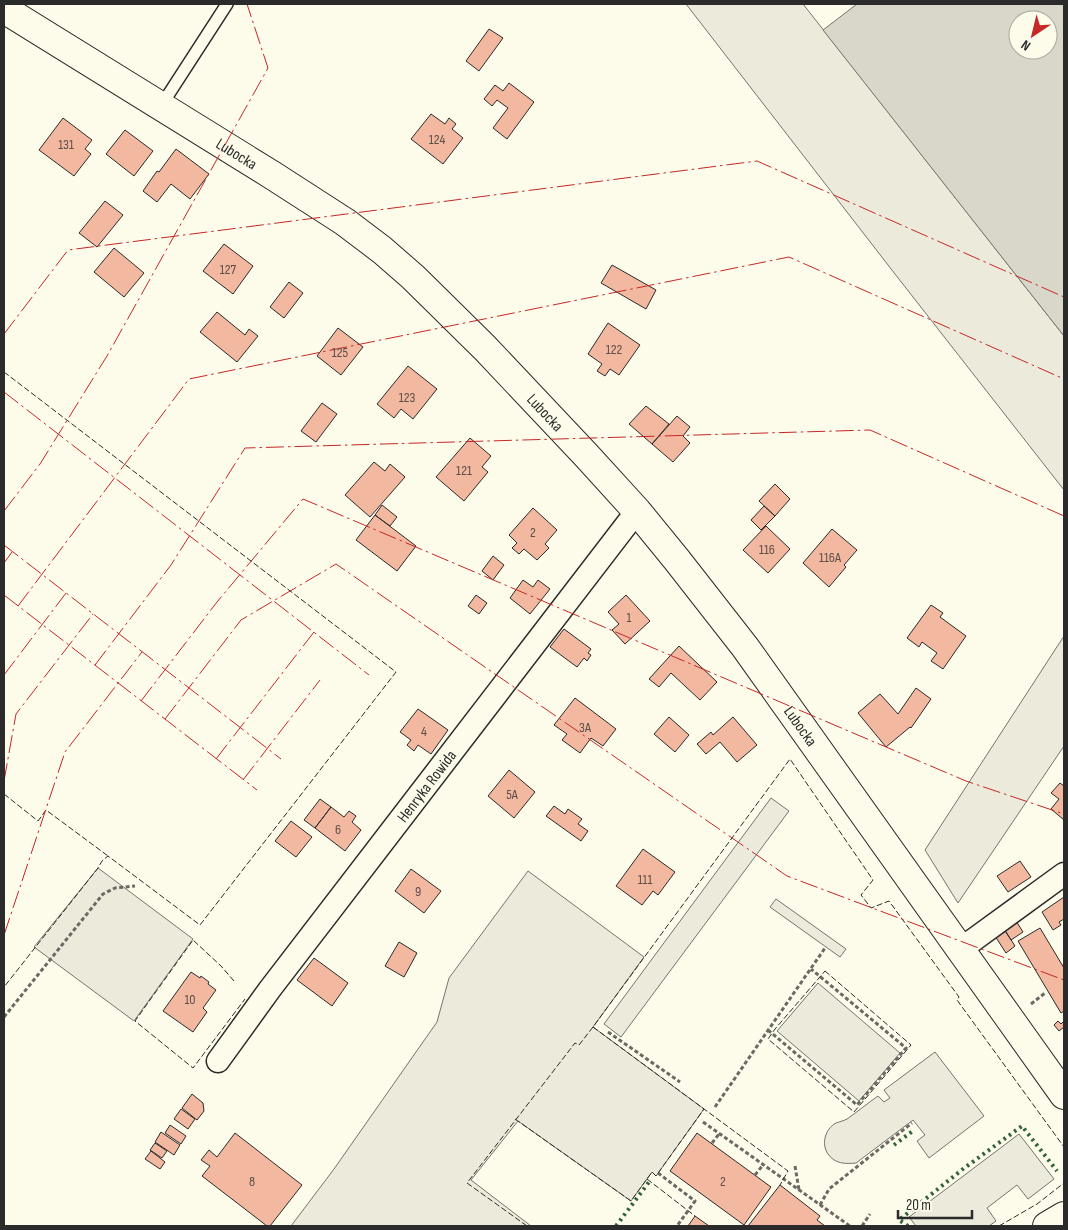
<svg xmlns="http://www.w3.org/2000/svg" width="1068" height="1230" font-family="'Sofia Sans Condensed',sans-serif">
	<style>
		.green { fill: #ecebdb; stroke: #74746e }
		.parking { fill: #eceadb; stroke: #74746e }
		.water { fill: #d8d7c9; stroke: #74746e; fill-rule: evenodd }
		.building { fill: #f2b8a0; stroke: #2b2b2b }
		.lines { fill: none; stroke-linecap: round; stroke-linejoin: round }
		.service-casing { stroke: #2b2b2b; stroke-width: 14 }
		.minor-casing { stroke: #2b2b2b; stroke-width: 25 }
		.tertiary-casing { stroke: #2b2b2b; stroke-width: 30 }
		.path { stroke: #6a6964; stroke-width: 3; stroke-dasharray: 4 2.5; stroke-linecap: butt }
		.service { stroke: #fdfbea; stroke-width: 11 }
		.minor { stroke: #fdfbea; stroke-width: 22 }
		.tertiary { stroke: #fdfbea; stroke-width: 28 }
		.hedge { stroke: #34623c; stroke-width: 4; stroke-dasharray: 2.5 4; stroke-linecap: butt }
		.fence { stroke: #2b2b2b; stroke-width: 1; stroke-dasharray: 6 2.5; stroke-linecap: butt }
		.power { stroke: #c62828; stroke-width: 1; stroke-dasharray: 18 4 2.5 4; stroke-linecap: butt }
		.labels { text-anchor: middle; stroke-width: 4; stroke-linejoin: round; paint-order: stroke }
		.number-label { font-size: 14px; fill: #5d4e48 }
		.street-label { font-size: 16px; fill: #2b2b2b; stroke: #fdfbea }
	</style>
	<rect width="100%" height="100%" fill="#fdfbea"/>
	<!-- green -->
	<path class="green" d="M 686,4 L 803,4 L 1064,336 L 1064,490 L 895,274 Z
		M 1064,636 L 1064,746 L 958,903 L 925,850 Z
		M 771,798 L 789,811 L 621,1037 L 604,1024 Z
		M 98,868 L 193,939 L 134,1021 L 34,947 Z
		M 528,871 L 644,957 L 593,1027 L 704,1109 L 656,1176 L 652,1172 L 631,1201 L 518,1121 L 471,1180 L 531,1226 L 291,1226 L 334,1169 L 437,1022 L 449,978 Z
		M 776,899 L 846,949 L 840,957 L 770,907 Z
		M 818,983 L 900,1053 L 859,1101 L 777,1031 Z
		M 935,1052 L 984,1116 L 929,1158 L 917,1141 L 925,1135 L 913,1120 L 856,1163 C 845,1164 835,1164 828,1154 C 821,1144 825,1129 836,1123 C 839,1122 843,1121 847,1119 C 857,1112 868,1103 878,1096 L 884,1102 L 890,1098 L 884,1090 Z"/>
	<!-- parking -->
	<path class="parking" d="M 1019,1134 L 1054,1179 L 1028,1199 L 1017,1185 L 987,1208 L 996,1221 L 989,1226 L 916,1226 L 909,1217 Z"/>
	<!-- water -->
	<path class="water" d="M 857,4 L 1064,4 L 1064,336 L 823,30 ZM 1018,20 L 1048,20 L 1048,50 L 1018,50 Z"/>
	<!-- building -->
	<path class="building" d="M 489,29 L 503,38 L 479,71 L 466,61 Z
		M 509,83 L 534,102 L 507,139 L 493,128 L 508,108 L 497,100 L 492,106 L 484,99 L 495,85 L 503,91 Z
		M 431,114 L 445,124 L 449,118 L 456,124 L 452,129 L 463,138 L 443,164 L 411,139 Z
		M 63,118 L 92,140 L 85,149 L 91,154 L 74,176 L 39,150 Z
		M 125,130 L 153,151 L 134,176 L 106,154 Z
		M 176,149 L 209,174 L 190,199 L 171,184 L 157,202 L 143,191 L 157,171 L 159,172 Z
		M 105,201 L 123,215 L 97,247 L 79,233 Z
		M 224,244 L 253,266 L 233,294 L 203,271 Z
		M 114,248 L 144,273 L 124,297 L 94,272 Z
		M 612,265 L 656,290 L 646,309 L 601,283 Z
		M 289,282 L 303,293 L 284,318 L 270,307 Z
		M 217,312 L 245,335 L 249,329 L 258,336 L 237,362 L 200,332 Z
		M 608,323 L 640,345 L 619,375 L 610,369 L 605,376 L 597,371 L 602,364 L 588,354 Z
		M 338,328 L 363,347 L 341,375 L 317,356 Z
		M 408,366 L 437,389 L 413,419 L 401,409 L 394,418 L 377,404 Z
		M 322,403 L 337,414 L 316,442 L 301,431 Z
		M 646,406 L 669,424 L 652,444 L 629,424 Z
		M 677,416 L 690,427 L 683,436 L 690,443 L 673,462 L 652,444 Z
		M 470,438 L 491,456 L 482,467 L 488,472 L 464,501 L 436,477 Z
		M 374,462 L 385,471 L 390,464 L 405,477 L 370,517 L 345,495 Z
		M 775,484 L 790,499 L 775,516 L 759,501 Z
		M 382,505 L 397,517 L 390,526 L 375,515 Z
		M 764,506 L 775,516 L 761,530 L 751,520 Z
		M 533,508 L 557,530 L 545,544 L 549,548 L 537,560 L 524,549 L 519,554 L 512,548 L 517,543 L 509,535 Z
		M 375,515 L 416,546 L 397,571 L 356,540 Z
		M 766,526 L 790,549 L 768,573 L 743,550 Z
		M 832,529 L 857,550 L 844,565 L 846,567 L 829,587 L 803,563 Z
		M 493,556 L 504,565 L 493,580 L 482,571 Z
		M 523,580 L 533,587 L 538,580 L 550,589 L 530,614 L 510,598 Z
		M 476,595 L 487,603 L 479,614 L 468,606 Z
		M 626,595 L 650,621 L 625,644 L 612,630 L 619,624 L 608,612 Z
		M 931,605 L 943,613 L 940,617 L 966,636 L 943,669 L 931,661 L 937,653 L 922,642 L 919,647 L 907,638 Z
		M 564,629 L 591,649 L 588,653 L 591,655 L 587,661 L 584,658 L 577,667 L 550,647 Z
		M 679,646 L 717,682 L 700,700 L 671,673 L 659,687 L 649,679 Z
		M 916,688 L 931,699 L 911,728 L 910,727 L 886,747 L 858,713 L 880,694 L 898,714 Z
		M 575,698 L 616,729 L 603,746 L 591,738 L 580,753 L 562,740 L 567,734 L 554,725 Z
		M 418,709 L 448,730 L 431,754 L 418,745 L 414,751 L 407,745 L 411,740 L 400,732 Z
		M 669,717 L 689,735 L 675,752 L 654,734 Z
		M 733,717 L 757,745 L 737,762 L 720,742 L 706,754 L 697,744 L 711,732 L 713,735 Z
		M 509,770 L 535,792 L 514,818 L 488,796 Z
		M 1060,783 L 1064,786 L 1064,820 L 1051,809 L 1059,799 L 1051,793 Z
		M 320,799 L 331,807 L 315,828 L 304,820 Z
		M 554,806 L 565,814 L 568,809 L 582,819 L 578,824 L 588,831 L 581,841 L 546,816 Z
		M 331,807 L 344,817 L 349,811 L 356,816 L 352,822 L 361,830 L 345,851 L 315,828 Z
		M 291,821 L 312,837 L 296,857 L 275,841 Z
		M 643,849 L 675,872 L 658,895 L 653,891 L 642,905 L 616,886 Z
		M 1020,861 L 1031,877 L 1008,892 L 997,876 Z
		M 411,869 L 441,891 L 424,913 L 395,891 Z
		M 1064,897 L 1064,919 L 1059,922 L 1061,925 L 1053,930 L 1042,912 Z
		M 1016,921 L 1023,932 L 1011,940 L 1004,929 Z
		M 1040,928 L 1064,968 L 1064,1011 L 1061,1013 L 1018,941 Z
		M 1004,929 L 1015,946 L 1006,953 L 995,936 Z
		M 399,942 L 417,953 L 404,977 L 385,966 Z
		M 314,958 L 348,983 L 332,1006 L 297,980 Z
		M 191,972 L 200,978 L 201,976 L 209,982 L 208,984 L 216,990 L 203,1008 L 207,1012 L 193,1032 L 163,1011 Z
		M 1058,1021 L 1061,1024 L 1064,1021 L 1064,1027 L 1059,1031 L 1054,1025 Z
		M 192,1094 L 203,1103 L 204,1111 L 197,1120 L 182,1108 Z
		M 181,1109 L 195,1119 L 188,1129 L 174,1119 Z
		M 170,1125 L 186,1136 L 181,1144 L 165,1133 Z
		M 161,1132 L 180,1145 L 174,1155 L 155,1142 Z
		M 235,1133 L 302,1185 L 270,1226 L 267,1226 L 202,1176 L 210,1166 L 201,1160 L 209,1150 L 217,1157 Z
		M 697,1133 L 771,1187 L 744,1225 L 670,1171 Z
		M 155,1143 L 167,1151 L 162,1158 L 150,1150 Z
		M 151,1151 L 165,1162 L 160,1169 L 145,1159 Z
		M 780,1185 L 820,1216 L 817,1220 L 825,1226 L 748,1226 Z
		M 695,1216 L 709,1226 L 688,1226 Z"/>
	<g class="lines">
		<!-- service casing -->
		<g class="service-casing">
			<path id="service" d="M 161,106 L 227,4"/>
		</g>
		<!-- minor casing -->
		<g class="minor-casing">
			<g id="minor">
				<path d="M 961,949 L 1064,874"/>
				<path id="s1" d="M 218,1061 L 270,989 L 637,511"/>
			</g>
		</g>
		<!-- tertiary casing -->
		<g class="tertiary-casing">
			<g id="tertiary">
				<path id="s2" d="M 4,9 L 272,175 L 345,222 L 382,250 L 413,277 L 485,348 L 586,455 L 637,511 L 677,560 L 745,647 L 1064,1095"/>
				<path d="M 1047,1226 L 1064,1216"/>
			</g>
		</g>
		<!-- path -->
		<path class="path" d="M 1031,1004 L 1045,993
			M 4,1017 L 103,894 L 115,888 L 135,886
			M 768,1030 L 857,1105 L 906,1048 L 811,969
			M 608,1032 L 680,1082
			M 715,1107 L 825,948
			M 703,1122 L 850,1226
			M 712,1143 L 719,1134
			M 795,1166 L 799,1190
			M 658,1173 L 695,1201 L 677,1226
			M 755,1175 L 763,1165
			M 820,1205 L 829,1189 L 912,1123
			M 862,1226 L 870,1214"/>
		<!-- service -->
		<use href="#service" class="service"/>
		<!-- minor -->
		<use href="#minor" class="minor"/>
		<!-- tertiary -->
		<use href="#tertiary" class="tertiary"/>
		<!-- hedge -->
		<path class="hedge" d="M 894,1145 L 914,1130
			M 616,1226 L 649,1182
			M 908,1226 L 899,1220 L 963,1169 L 1022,1126 L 1057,1171"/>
		<!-- fence -->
		<path class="fence" d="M 4,372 L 396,672 L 200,925 L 108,856 L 102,861 L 98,868 L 4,987
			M 4,794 L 38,821 L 46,810 L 108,856
			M 825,971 L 911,1045 L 854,1112 L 768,1039 L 775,1029 Z
			M 234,981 L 221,966 L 193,940 L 135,1021 L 193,1068 L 245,999
			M 593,1027 L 788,1171 L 780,1185
			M 515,1119 L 631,1201 L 652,1172 L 656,1176 L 704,1109
			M 647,1179 L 695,1216
			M 527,1226 L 467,1183 L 575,1043 L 579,1045 L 593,1027 L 790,759 L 873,880 L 861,895 L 871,908 L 889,901 L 959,997 L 957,1000 L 1064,1147
			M 999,1226 L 1037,1204 L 1064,1183"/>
		<!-- power -->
		<path class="power" d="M 4,334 L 68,250 L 757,161 L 1064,297
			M 4,392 L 369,675
			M 4,511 L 40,464 L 107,356 L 268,68 L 247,4
			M 4,545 L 281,759
			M 4,563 L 12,552
			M 4,595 L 257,790
			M 18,606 L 189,379 L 789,257 L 1064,379
			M 95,665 L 171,565 L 245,448 L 870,430 L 1064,516
			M 4,675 L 66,593
			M 141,701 L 217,602 L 303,499 L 966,781 L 1064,814
			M 165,719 L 241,620 L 336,564 L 787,876 L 1064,980
			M 216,759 L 314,632
			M 243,780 L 320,680
			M 4,781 L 16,714 L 93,614
			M 4,935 L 65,752 L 142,652"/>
	</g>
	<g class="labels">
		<!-- number labels -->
		<g class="number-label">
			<text x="437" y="144">124</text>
			<text x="66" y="149">131</text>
			<text x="228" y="274">127</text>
			<text x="614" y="354">122</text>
			<text x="340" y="357">125</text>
			<text x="407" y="402">123</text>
			<text x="464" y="475">121</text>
			<text x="533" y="537">2</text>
			<text x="767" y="554">116</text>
			<text x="830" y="562">116A</text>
			<text x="629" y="622">1</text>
			<text x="585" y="732">3A</text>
			<text x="424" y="736">4</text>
			<text x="512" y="799">5A</text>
			<text x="338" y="834">6</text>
			<text x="645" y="884">111</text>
			<text x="418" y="896">9</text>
			<text x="190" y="1004">10</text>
			<text x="252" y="1186">8</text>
			<text x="723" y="1186">2</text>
		</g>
		<!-- street labels -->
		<g class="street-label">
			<text dy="6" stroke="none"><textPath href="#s2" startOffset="274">Lubocka</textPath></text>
			<text dy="6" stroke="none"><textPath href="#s2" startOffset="679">Lubocka</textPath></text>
			<text dy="6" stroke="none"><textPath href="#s2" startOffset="1084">Lubocka</textPath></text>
			<text dy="6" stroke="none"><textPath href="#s1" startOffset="345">Henryka Rowida</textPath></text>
		</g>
	</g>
	<!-- border -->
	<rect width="1068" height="1230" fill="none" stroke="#2b2b2b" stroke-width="10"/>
	<!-- north arrow -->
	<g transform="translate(1033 35) rotate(215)"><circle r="24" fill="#fdfbea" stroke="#a9a89e"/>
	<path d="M0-4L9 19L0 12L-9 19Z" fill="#c62828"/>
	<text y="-8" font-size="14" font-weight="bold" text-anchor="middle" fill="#2b2b2b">N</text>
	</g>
	<!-- scale -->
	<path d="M898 1210v8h74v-8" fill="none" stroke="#2b2b2b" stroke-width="2.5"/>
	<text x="906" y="1210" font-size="15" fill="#2b2b2b" stroke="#fdfbea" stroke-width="4" paint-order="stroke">20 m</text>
</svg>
